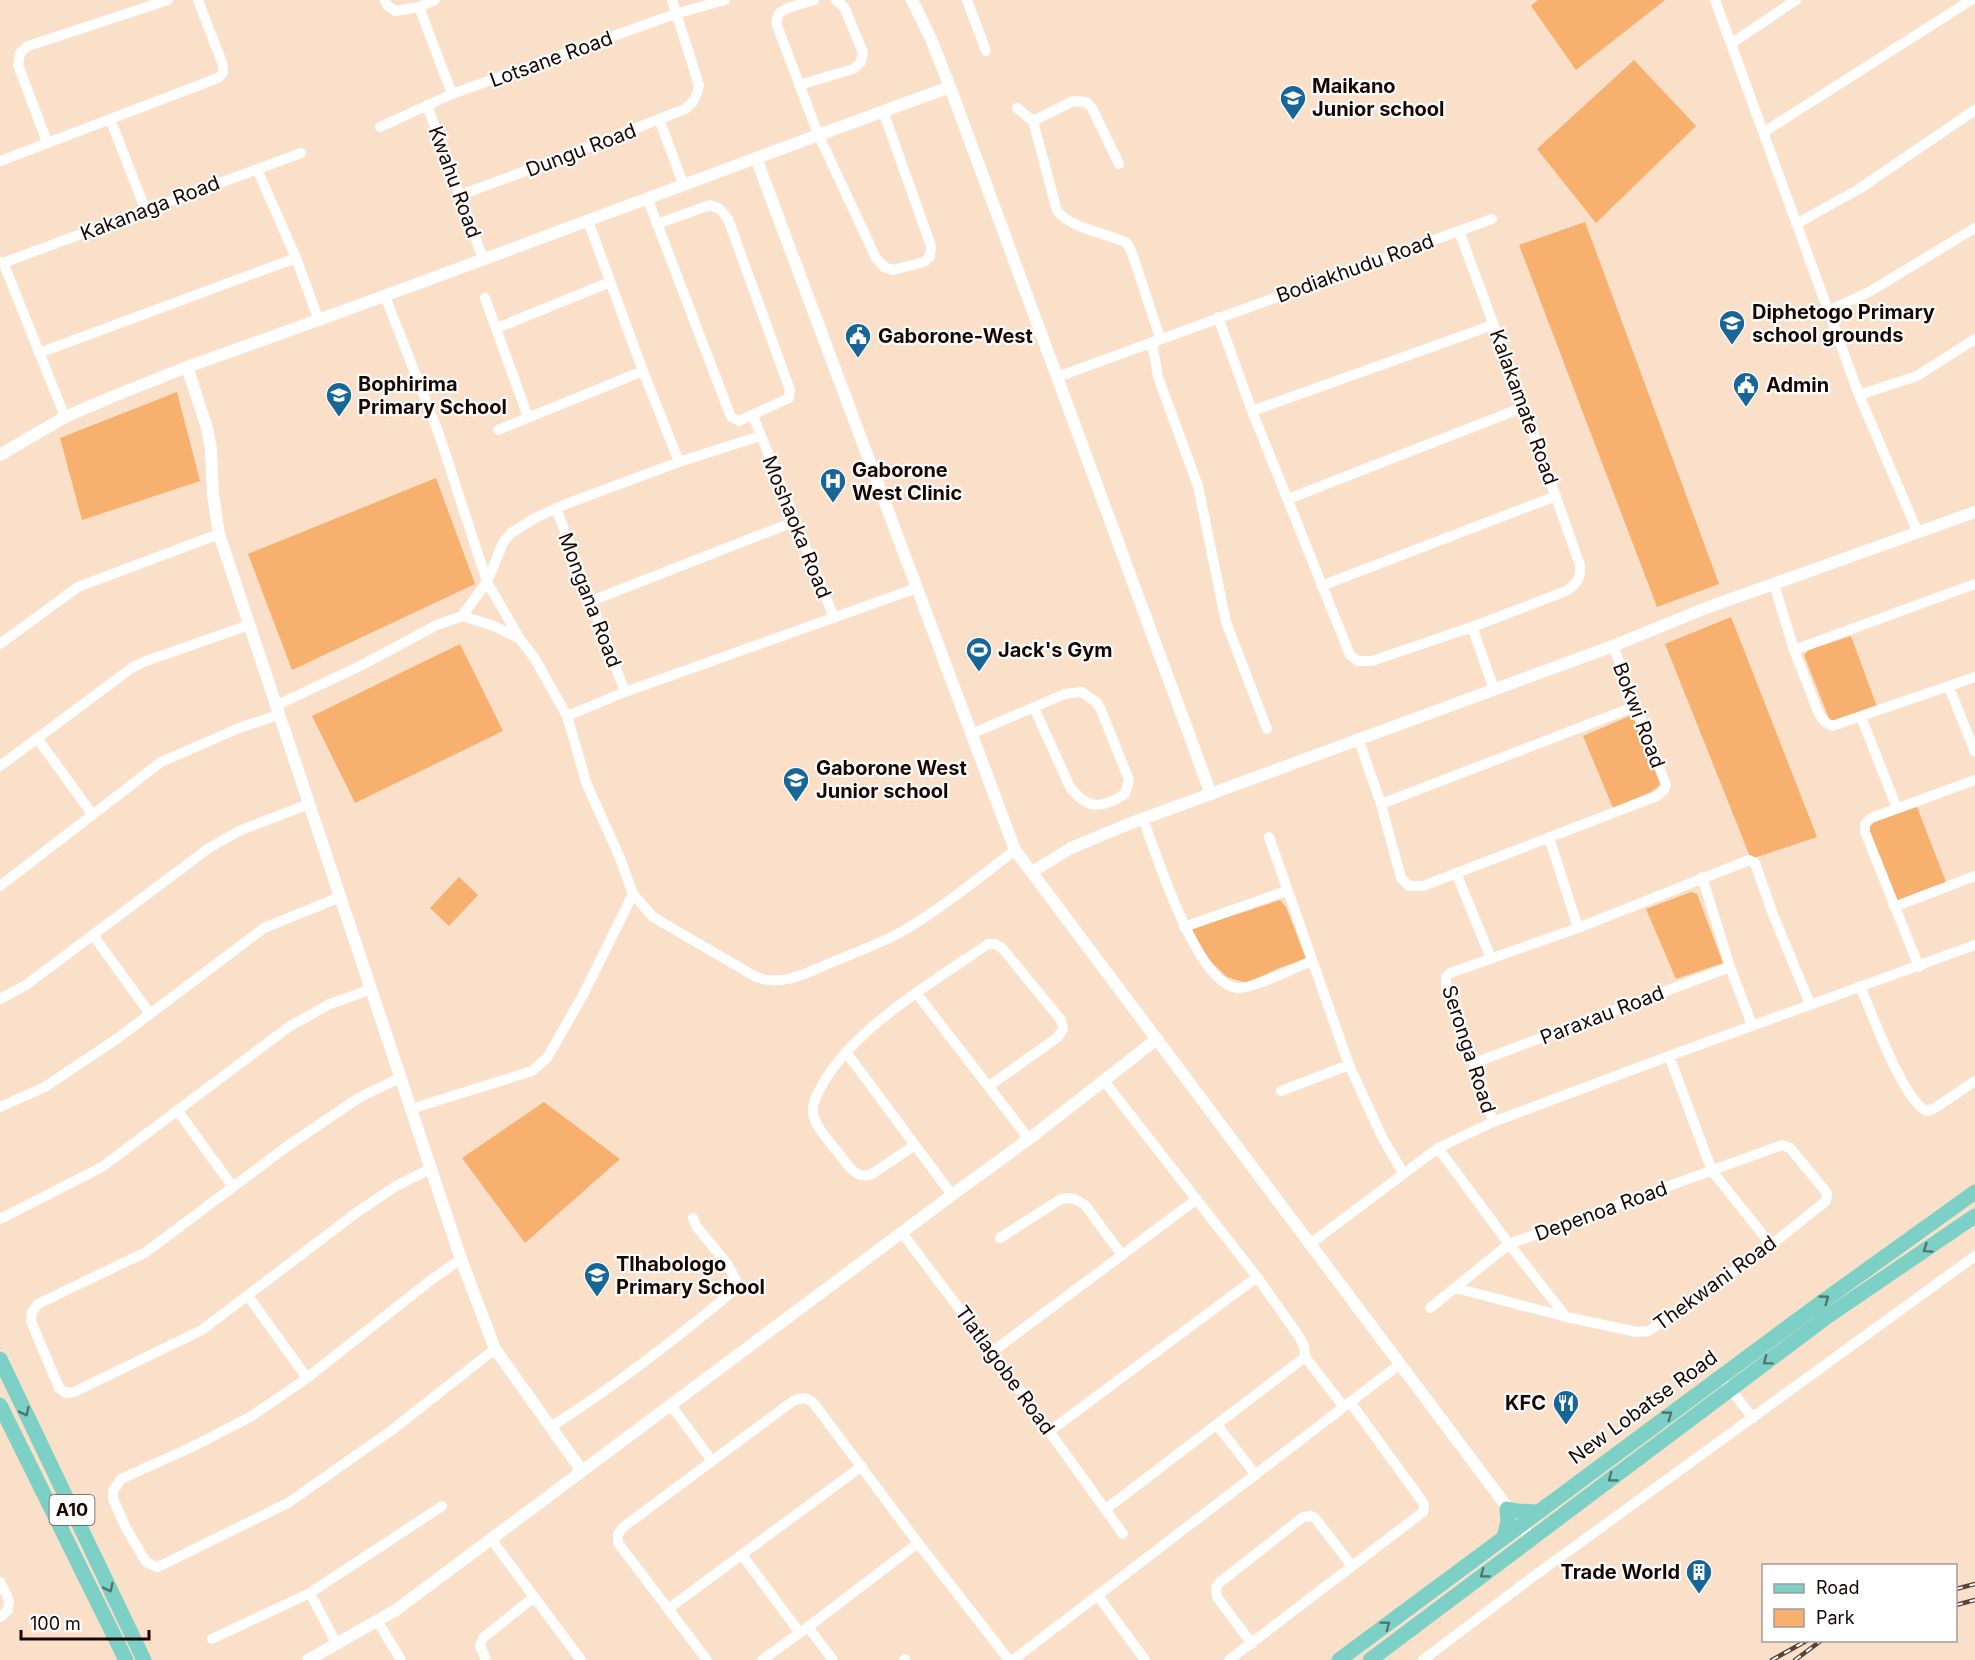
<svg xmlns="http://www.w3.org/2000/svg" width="1975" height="1660" font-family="Inter,sans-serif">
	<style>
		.green { fill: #f7b06d }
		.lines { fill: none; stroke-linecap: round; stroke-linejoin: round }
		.minor { stroke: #fff; stroke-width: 10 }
		.tertiary { stroke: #fff; stroke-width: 12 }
		.primary { stroke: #7dd0c6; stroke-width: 15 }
		.rail-casing { stroke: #594338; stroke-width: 4.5 }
		.rail { stroke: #fff; stroke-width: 2; stroke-dasharray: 7; stroke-linecap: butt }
		.oneway { stroke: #50756d }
		.labels { text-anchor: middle; stroke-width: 4.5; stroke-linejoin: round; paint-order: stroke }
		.shield { fill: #fff; stroke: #5f514c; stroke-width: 1.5 }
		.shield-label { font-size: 18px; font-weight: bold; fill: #1a0600 }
		.street-label { font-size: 20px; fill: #1a0600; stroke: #fff }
		.poi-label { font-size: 20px; font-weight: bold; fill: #1a0600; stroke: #fff; text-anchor: start }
	</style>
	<rect width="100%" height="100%" fill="#fae0c9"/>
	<!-- green -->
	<path class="green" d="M 1538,0 L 1665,0 L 1576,70 L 1531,6 Z
		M 1634,60 L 1696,126 L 1596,223 L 1537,149 Z
		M 1585,222 L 1719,584 L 1657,607 L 1519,245 Z
		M 177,392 L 200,481 L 82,520 L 60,438 Z
		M 436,478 L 475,584 L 292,670 L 248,554 Z
		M 1731,617 L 1817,837 L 1751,859 L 1665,644 Z
		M 1851,636 L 1877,707 L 1836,724 L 1830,721 L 1804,655 L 1809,650 Z
		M 460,644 L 503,731 L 355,803 L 312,716 Z
		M 1632,715 L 1661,784 L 1651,792 L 1613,808 L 1583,736 Z
		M 1917,807 L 1946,882 L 1899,904 L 1869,830 L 1871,823 Z
		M 459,877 L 478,895 L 449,926 L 430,908 Z
		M 1691,892 L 1697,894 L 1723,963 L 1676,979 L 1646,909 Z
		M 1280,900 L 1286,907 L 1306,959 L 1279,968 L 1247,983 L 1227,977 L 1204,955 L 1192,929 Z
		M 544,1102 L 620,1159 L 525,1243 L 462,1158 Z"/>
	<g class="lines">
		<!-- minor -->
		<path class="minor" d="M 385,0 L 387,5 L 395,11 L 419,7 L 435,0
			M 814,0 L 788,8 L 779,13 L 776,23 L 818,134 L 876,258 L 884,267 L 893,270 L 924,262 L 930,256 L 931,246 L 883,111
			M 967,0 L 986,51
			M 1715,0 L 1859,395 L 1918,533
			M 419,7 L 452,94
			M 1732,43 L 1796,0
			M 799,85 L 853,69 L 861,62 L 863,52 L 844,7 L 836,0
			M 427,105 L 483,259
			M 1017,108 L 1033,121 L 1057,211 C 1074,230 1104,232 1127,243 L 1132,253 L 1160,338
			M 110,119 L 146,211
			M 659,119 L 684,186
			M 1033,121 L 1073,101 L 1086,102 L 1092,108 L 1119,164
			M 380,127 L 452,94 L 675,14 L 725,0
			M 1764,132 L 1971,0
			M 47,142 L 18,65 L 20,53 L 28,46 L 168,0
			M 0,161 L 218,78 L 223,73 L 223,65 L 198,0
			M 257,169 L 296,258 L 319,321
			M 460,195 L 542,165 L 685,109 C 694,102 697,96 699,85 L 672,0
			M 648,200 L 731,417 L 739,421 L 789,398 L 790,390 L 728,219 L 720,209 L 710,205 L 657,224
			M 588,221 L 643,371 L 679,462
			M 1796,224 L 1859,189 L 1975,110
			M 3,262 L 65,417
			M 0,264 L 301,153
			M 385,296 L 440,437 L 487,582 L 520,639 L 535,659 L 567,716
			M 485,298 L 528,417
			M 1828,311 L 1869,292 L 1975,228
			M 1218,317 L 1252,411 L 1350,655 L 1358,661 L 1372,661 L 1472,627 L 1566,591 C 1577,584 1581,579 1580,565 L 1524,407 L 1459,231
			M 497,328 L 610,282
			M 1152,342 L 1158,377 L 1198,486 L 1226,622 L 1267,729
			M 39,353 L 296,258
			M 1057,377 L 1492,219
			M 1859,395 L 1917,376 L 1975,339
			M 1252,411 L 1493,325
			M 753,416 L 834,618
			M 498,430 L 643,371
			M 1288,499 L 1524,407
			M 556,508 L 625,692
			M 1774,584 L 1794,650 L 1819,714 L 1825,722 L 1832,726 L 1975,677
			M 1321,586 L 1556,496
			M 917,588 L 625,692 L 567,716 L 587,785 L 620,858 L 633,894 L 653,917 L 756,977 C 782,987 806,973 830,963 C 854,953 880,944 903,931 C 943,907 979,878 1015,850
			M 591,601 L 796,521
			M 462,616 L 494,626 L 520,639
			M 1472,627 L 1494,689
			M 0,644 L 78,587 L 219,534
			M 1794,650 L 1975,584
			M 1949,687 L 1975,752
			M 275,706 L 358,667 L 437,625 L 462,616 L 487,582 L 503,543 L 511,533 L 535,518 L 566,504 L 679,462 L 760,436
			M 1861,717 L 1897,808
			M 971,734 L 1065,694 L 1082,692 L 1097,703 L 1101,710 L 1129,780 L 1125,794 C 1102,809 1087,810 1070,787 L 1034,708
			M 37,738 L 92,814
			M 1358,738 L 1381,804 L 1401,878 L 1409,886 L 1423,886 L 1657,796 L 1663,791 L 1666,785 L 1613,646
			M 0,766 L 133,667 L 146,661 L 249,625
			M 1381,804 L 1636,706
			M 1143,819 C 1156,853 1197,986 1238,988 C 1255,988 1294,968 1312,961
			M 1269,837 L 1349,1065 L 1382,1137 L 1403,1173
			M 1549,837 L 1578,928
			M 1456,873 L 1491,958
			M 1702,877 L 1730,967 L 1752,1025
			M 0,886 L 161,762 L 239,728 L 278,715
			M 1894,907 L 1975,876
			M 1184,927 L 1286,891
			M 93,935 L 150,1014
			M 1919,967 L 1865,832 L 1865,824 L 1871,818 L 1975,780
			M 1860,986 C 1871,1011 1904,1103 1927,1111 L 1935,1108 L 1975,1081
			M 917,994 L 1029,1139
			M 0,999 L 26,985 L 209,848 L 239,831 L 309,804
			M 846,1052 L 952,1195
			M 1669,1056 L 1712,1171 L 1771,1245
			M 1474,1063 L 1730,967
			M 400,1078 L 360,1097 L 289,1145 L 146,1252 L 38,1304 L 32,1312 L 31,1321 L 59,1388 L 66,1393 L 74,1392 L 202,1330 L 356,1213 L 396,1186 L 432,1168
			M 1104,1081 L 1257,1277 L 1300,1338 L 1304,1346 L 1305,1357 L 1344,1407
			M 1281,1091 L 1349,1065
			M 0,1107 L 45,1087 L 118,1038 L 264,928 L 340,897
			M 411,1109 L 532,1071 L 547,1058 L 583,995 L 633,894
			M 177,1110 L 233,1187
			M 1493,1122 L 1474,1063 L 1446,987 L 1446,977 L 1450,973 L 1578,928 L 1749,860 L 1755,863 L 1772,912 L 1810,1004
			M 915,1145 L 872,1174 C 857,1180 848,1166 840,1155 C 831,1143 816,1129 813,1113 C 812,1103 817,1095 821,1087 C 853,1028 933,982 988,944 L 995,944 L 1002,948 L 1061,1020 L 1063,1029 L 1058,1037 L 989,1086
			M 1438,1148 L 1509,1244 L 1566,1317
			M 0,1219 L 102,1167 L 290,1026 L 330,1004 L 372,989
			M 902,1233 L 992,1352 L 1123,1534
			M 1000,1238 L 1061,1199 C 1071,1197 1077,1199 1085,1205 L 1122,1255
			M 1310,1244 L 1438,1148 L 1493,1122 L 1669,1056 L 1975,945
			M 461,1259 L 431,1280 L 307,1378 L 252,1416 L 194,1446 L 121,1479 L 113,1491 L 113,1499 L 126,1528 L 146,1562 L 157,1567 L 162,1565 L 288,1503 L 392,1430 L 495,1349
			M 248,1296 L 307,1378
			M 1430,1308 L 1509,1244 L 1782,1145 L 1790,1148 L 1827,1193 L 1826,1201 L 1771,1245 L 1649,1331 L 1637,1332 L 1566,1317 L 1456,1288
			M 992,1352 L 1197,1199
			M 1727,1385 L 1753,1418
			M 670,1404 L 712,1461
			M 1217,1425 L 1256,1475
			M 551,1427 C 616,1385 680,1336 739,1286 L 728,1265 L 696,1226 L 693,1218
			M 1050,1431 L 1257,1277
			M 1106,1509 L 1305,1357
			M 491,1539 L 581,1660
			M 742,1555 L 800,1633
			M 0,1582 L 9,1600 L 8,1610 L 0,1617
			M 310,1593 L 337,1645
			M 1098,1596 L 1145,1660
			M 668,1609 L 862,1466
			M 378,1622 L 401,1660
			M 808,1627 L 833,1660
			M 212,1639 L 310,1593 L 442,1506
			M 1252,1644 L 1217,1597 L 1216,1588 L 1219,1583 L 1303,1517 L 1311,1516 L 1315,1518 L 1352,1566
			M 486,1660 L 480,1645 L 483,1638 L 534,1597
			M 707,1660 L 618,1543 L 618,1535 L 622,1528 L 793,1401 C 802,1397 808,1397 815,1405 L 918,1543 L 1009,1660
			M 762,1660 L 808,1627 L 918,1543
			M 904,1660 L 905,1659
			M 1013,1660 L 1400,1364
			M 1229,1660 L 1423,1512 L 1424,1505 L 1422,1501 L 1350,1402
			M 1423,1660 L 1530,1579 L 1975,1256"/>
		<!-- tertiary -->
		<path class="tertiary" d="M 912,0 L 931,39 L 950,87 L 1211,794
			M 756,158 L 1015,850 L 1531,1539
			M 187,367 L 207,428 L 211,450 L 213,495 L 219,534 L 461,1259 L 495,1349 L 582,1471
			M 0,455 L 65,417 L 114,396 L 187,367 C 443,277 695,179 950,87
			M 1032,872 L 1071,848 L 1126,825 L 1613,646 L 1706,608 L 1975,512
			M 308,1660 L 396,1610 L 952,1195 L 1029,1139 L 1157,1039"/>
		<!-- primary -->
		<path class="primary" d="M 0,1359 L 144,1660
			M 0,1405 L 126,1660
			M 1504,1537 L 1508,1521 L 1507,1509 L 1517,1511 L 1537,1512
			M 1339,1660 L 1819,1304 L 1975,1192
			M 1370,1660 L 1828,1316 L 1975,1216"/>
		<!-- rail casing -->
		<g class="rail-casing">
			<path id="rail" d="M 1956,1589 L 1975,1584
				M 1956,1605 L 1975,1600
				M 1772,1660 L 1808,1640
				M 1795,1660 L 1822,1640"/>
		</g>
		<!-- rail -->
		<use href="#rail" class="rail"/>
	</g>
	<!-- one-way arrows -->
	<defs><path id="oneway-chevron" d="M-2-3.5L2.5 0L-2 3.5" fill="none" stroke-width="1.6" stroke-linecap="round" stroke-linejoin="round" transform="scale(1.5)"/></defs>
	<g class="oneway">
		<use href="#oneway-chevron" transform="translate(1927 1249) rotate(146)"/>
		<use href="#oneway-chevron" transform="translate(1825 1299) rotate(-36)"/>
		<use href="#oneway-chevron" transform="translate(1767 1361) rotate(143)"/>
		<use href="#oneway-chevron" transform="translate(25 1412) rotate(64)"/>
		<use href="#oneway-chevron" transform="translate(1668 1415) rotate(-36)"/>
		<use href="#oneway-chevron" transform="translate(1612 1478) rotate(143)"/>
		<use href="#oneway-chevron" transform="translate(1484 1574) rotate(143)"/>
		<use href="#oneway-chevron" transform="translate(109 1588) rotate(64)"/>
		<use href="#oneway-chevron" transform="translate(1386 1625) rotate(-37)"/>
	</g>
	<!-- icons -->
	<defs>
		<g id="school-pin" transform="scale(1.35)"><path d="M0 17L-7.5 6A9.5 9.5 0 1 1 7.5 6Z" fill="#186698" stroke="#fff"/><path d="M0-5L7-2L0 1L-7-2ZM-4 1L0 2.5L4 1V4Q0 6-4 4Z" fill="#fff"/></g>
		<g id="civic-pin" transform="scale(1.35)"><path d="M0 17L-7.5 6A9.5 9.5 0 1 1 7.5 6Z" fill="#186698" stroke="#fff"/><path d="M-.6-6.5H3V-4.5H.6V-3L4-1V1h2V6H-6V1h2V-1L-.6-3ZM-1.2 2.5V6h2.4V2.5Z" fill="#fff"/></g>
		<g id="hospital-pin" transform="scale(1.35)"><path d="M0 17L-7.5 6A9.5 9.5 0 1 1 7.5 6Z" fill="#186698" stroke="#fff"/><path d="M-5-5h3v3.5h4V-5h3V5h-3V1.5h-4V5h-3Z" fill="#fff"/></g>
		<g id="stadium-pin" transform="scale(1.35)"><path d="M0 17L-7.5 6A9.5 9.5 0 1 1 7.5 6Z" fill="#186698" stroke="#fff"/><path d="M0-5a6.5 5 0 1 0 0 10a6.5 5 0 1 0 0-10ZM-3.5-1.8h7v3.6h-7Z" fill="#fff"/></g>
		<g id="restaurant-pin" transform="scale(1.35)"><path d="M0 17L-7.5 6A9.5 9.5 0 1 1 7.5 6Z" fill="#186698" stroke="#fff"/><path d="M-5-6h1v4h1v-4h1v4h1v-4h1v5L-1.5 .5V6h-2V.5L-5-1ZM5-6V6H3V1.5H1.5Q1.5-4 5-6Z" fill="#fff"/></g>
		<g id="building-pin" transform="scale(1.35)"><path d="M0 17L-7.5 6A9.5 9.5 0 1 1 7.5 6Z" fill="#186698" stroke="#fff"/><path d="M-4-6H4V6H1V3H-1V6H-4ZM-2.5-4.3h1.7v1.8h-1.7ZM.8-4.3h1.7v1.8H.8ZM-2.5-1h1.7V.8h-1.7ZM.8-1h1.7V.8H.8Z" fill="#fff"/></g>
	</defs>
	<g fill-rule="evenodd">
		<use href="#school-pin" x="1293" y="98"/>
		<use href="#school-pin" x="1732" y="323"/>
		<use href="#civic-pin" x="858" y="336"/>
		<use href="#civic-pin" x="1746" y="385"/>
		<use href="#school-pin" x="339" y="395"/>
		<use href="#hospital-pin" x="833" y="481"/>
		<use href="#stadium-pin" x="979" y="650"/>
		<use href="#school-pin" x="796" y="780"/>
		<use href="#school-pin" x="597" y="1275"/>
		<use href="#restaurant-pin" x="1566" y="1403"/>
		<use href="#building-pin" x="1699" y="1572"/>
	</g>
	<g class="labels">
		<!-- shield labels -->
		<rect class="shield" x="49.5" y="1495" width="45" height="30" rx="4.5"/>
		<g class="shield-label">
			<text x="72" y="1516">A10</text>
		</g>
		<!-- street labels -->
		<g class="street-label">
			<text transform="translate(551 59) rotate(-20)" y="7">Lotsane Road</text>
			<text transform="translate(581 150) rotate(-21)" y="7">Dungu Road</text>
			<text transform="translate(455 182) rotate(70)" y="7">Kwahu Road</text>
			<text transform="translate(150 208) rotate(-21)" y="7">Kakanaga Road</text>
			<text transform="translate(1355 268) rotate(-20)" y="7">Bodiakhudu Road</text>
			<text transform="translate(1524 407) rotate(70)" y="7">Kalakamate Road</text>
			<text transform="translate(797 527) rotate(68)" y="7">Moshaoka Road</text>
			<text transform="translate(590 600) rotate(69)" y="7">Mongana Road</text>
			<text transform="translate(1639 715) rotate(69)" y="7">Bokwi Road</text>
			<text transform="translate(1602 1015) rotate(-21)" y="7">Paraxau Road</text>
			<text transform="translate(1469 1049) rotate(72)" y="7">Seronga Road</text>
			<text transform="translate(1601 1211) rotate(-20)" y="7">Depenoa Road</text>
			<text transform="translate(1715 1283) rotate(-36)" y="7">Thekwani Road</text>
			<text transform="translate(1005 1370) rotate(54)" y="7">Tlatlagobe Road</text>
			<text transform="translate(1643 1407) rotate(-36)" y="7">New Lobatse Road</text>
		</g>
		<!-- poi labels -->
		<g class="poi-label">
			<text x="1312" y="93">Maikano<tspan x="1312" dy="23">Junior school</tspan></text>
			<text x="1752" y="319">Diphetogo Primary<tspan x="1752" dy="23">school grounds</tspan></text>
			<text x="878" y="343">Gaborone-West</text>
			<text x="358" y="391">Bophirima<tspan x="358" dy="23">Primary School</tspan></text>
			<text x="1766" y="392">Admin</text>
			<text x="852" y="477">Gaborone<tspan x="852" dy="23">West Clinic</tspan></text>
			<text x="998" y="657">Jack's Gym</text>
			<text x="816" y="775">Gaborone West<tspan x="816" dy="23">Junior school</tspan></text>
			<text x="616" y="1271">Tlhabologo<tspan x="616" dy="23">Primary School</tspan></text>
			<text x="1546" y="1410" text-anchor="end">KFC</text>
			<text x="1680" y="1579" text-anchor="end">Trade World</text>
		</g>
	</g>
	<!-- legend -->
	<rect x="1762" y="1564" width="195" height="78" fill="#ffffff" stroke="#a39b99" stroke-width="1.5"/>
	<rect x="1774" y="1584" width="30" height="9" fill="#7dd0c6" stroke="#a39b99" stroke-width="1.5"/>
	<text x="1816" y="1594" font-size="18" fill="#1a0600">Road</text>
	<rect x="1774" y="1609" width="30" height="18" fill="#f7b06d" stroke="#a39b99" stroke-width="1.5"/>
	<text x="1816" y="1624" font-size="18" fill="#1a0600">Park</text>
	<!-- scale -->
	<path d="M21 1630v9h128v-9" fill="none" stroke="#1a0600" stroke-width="3"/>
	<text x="30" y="1630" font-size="18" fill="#1a0600" stroke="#ffffff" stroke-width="4.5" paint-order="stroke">100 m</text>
</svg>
